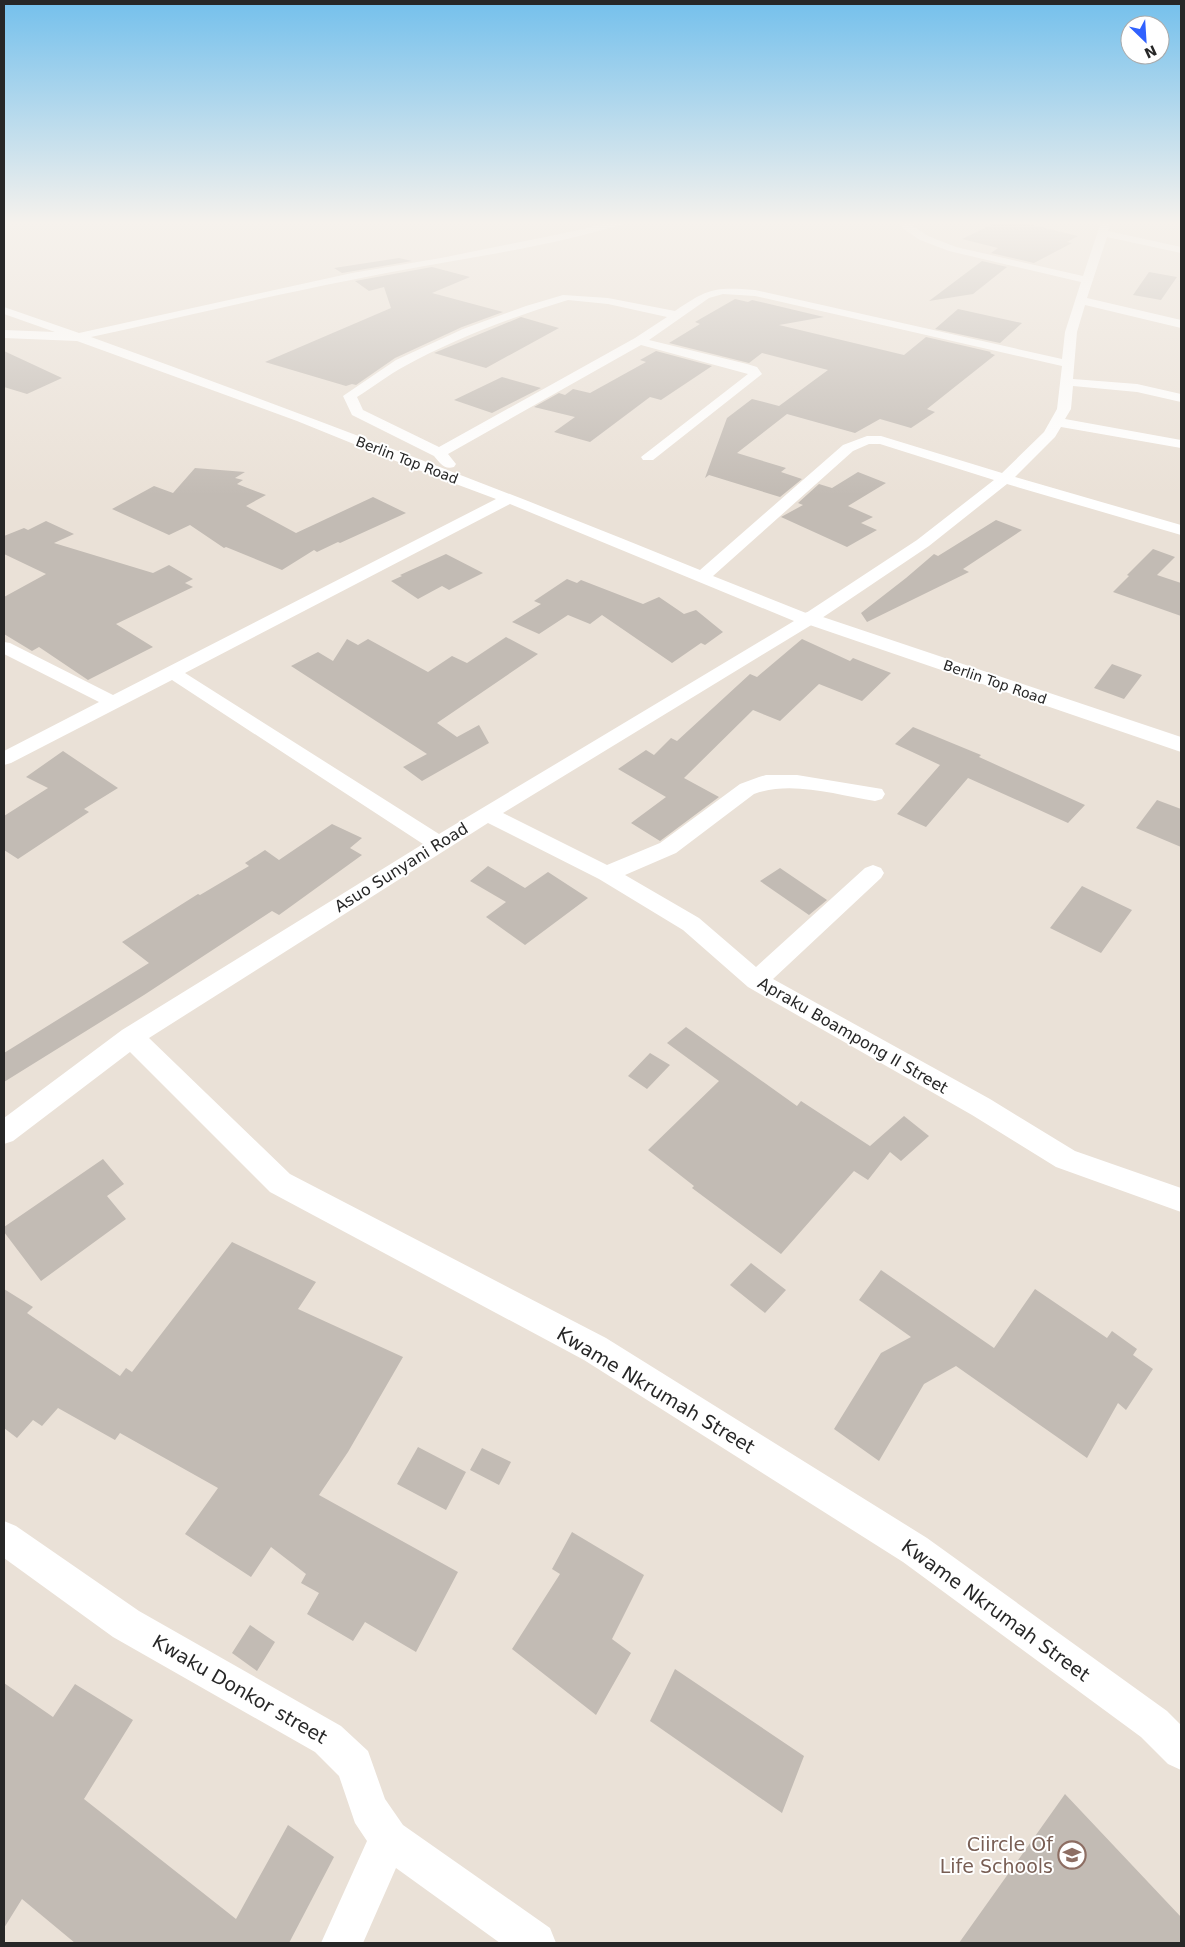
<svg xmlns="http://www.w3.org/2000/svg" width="1185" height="1947" font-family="'DejaVu Sans',sans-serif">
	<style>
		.building { fill: #c2bbb4 }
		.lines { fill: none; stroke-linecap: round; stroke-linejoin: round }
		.street { fill: #fff; fill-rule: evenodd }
		.secondary { fill: #fff; fill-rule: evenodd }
		.labels { text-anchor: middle; stroke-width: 4; stroke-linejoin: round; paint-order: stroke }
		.far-street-label { font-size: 14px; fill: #272727; stroke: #fff }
		.street-label { font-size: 16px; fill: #272727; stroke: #fff }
		.near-street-label { font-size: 19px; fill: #272727; stroke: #fff }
		.near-education-label { font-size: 19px; fill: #785e54; stroke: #fff; text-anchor: end }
	</style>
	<rect width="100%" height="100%" fill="#eae1d7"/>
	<!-- building -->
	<path class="building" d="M 997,222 L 1020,222 L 1078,236 L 1067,242 L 1072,243 L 1034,263 L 991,253 L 998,248 L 962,239 Z
		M 399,258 L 412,261 L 342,273 L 334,268 Z
		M 982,261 L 1007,267 L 973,294 L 929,301 Z
		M 432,267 L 470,277 L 432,293 L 503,312 L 462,327 L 395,358 L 356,385 L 352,384 L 346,386 L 265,362 L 391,308 L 384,287 L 369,291 L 355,281 Z
		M 1149,272 L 1177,277 L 1161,300 L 1133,295 Z
		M 735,299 L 748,302 L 752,300 L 824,317 L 779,325 L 904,355 L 926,337 L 991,352 L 990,353 L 995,355 L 927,409 L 935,412 L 911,428 L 880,419 L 855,433 L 787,414 L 737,453 L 786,468 L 781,472 L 802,479 L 780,497 L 709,475 L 705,478 L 727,418 L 752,399 L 779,406 L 828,370 L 762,353 L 749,363 L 669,343 L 700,324 L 695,322 Z
		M 958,309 L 1022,323 L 1000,343 L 935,329 Z
		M 521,317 L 559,328 L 486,368 L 434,353 Z
		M 4,351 L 62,378 L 27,394 L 4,387 Z
		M 656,351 L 712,366 L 661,400 L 650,397 L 590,442 L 554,432 L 575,417 L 534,407 L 559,393 L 565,395 L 573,389 L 590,393 L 646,362 L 640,360 Z
		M 502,377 L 541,388 L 492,413 L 454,400 Z
		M 195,468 L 245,472 L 235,478 L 243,480 L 237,484 L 266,495 L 246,506 L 296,533 L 373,497 L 406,513 L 340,543 L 338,542 L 317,552 L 314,550 L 282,570 L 226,547 L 224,548 L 190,525 L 169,535 L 112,509 L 154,486 L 173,493 Z
		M 858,472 L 886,483 L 848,506 L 873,517 L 861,523 L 877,530 L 847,547 L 781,517 L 803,505 L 798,503 L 819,484 L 832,488 Z
		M 996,520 L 1022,530 L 963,569 L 969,572 L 867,622 L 861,613 L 906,578 L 934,554 L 938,556 Z
		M 46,521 L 74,534 L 54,543 L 153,573 L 169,565 L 193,579 L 185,583 L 193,587 L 116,624 L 153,647 L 88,680 L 39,647 L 32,651 L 4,634 L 4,597 L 46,574 L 4,554 L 4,536 L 24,528 L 28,530 Z
		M 1153,549 L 1175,557 L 1157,575 L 1181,583 L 1181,616 L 1113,592 L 1129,576 L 1127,575 Z
		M 446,554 L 483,573 L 449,590 L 442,586 L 418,599 L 391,581 L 402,576 L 400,575 Z
		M 567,579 L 577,583 L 581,580 L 643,604 L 659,597 L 684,614 L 696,610 L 723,632 L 705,645 L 701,643 L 672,663 L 602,615 L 590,624 L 568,615 L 539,634 L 512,622 L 541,604 L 534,601 Z
		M 506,637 L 538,654 L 437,723 L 457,737 L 479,725 L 489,743 L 422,781 L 403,767 L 427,754 L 291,666 L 318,652 L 333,661 L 347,639 L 358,645 L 368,639 L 428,672 L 452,656 L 467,663 Z
		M 802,639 L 850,661 L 853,658 L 891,673 L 862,701 L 819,684 L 780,721 L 753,710 L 684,778 L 719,797 L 660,841 L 631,823 L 666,797 L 618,769 L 646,750 L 654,755 L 671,738 L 677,741 L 750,674 L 757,677 Z
		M 1112,664 L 1142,675 L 1124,699 L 1094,688 Z
		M 913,727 L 981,755 L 979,757 L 1085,805 L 1068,823 L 968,778 L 926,827 L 897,814 L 940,765 L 895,744 Z
		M 63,751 L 118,788 L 84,809 L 89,812 L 18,859 L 4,850 L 4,816 L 48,788 L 26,777 Z
		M 1157,800 L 1181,809 L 1181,847 L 1136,828 Z
		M 332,824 L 362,838 L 350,848 L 362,855 L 279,915 L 272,911 L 144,995 L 4,1082 L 4,1053 L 149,963 L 122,942 L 198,894 L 200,895 L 249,866 L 245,863 L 265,850 L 279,860 Z
		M 488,866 L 525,888 L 548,872 L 588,898 L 525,945 L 486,917 L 506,902 L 470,881 Z
		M 780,868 L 827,900 L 809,915 L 760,881 Z
		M 1082,886 L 1132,910 L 1101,953 L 1050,928 Z
		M 686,1027 L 797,1106 L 801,1101 L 870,1146 L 904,1116 L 929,1136 L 901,1161 L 890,1152 L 868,1180 L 854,1171 L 781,1254 L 692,1188 L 694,1186 L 648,1150 L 719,1081 L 667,1043 Z
		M 650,1053 L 670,1065 L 647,1089 L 628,1076 Z
		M 103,1159 L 124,1184 L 107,1196 L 126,1219 L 41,1281 L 4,1232 L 4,1227 Z
		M 232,1242 L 316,1282 L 298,1309 L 403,1357 L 348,1452 L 319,1495 L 458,1572 L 416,1652 L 365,1622 L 353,1641 L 307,1614 L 319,1593 L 301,1583 L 306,1574 L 271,1547 L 251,1577 L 185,1534 L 218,1488 L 120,1433 L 115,1440 L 58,1408 L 42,1426 L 33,1420 L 17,1438 L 4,1428 L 4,1289 L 33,1307 L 27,1313 L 120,1376 L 126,1368 L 132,1372 Z
		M 751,1263 L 786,1290 L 765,1313 L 730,1285 Z
		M 881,1270 L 994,1348 L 1035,1289 L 1107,1338 L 1112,1331 L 1137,1349 L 1133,1355 L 1153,1369 L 1126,1410 L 1118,1403 L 1087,1458 L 956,1366 L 924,1384 L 879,1461 L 834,1429 L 881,1353 L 911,1337 L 859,1300 Z
		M 418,1447 L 466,1472 L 446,1510 L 397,1484 Z
		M 482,1448 L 511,1462 L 499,1485 L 470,1470 Z
		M 572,1532 L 644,1575 L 612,1639 L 631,1653 L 596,1715 L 512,1649 L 560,1574 L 552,1569 Z
		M 250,1625 L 275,1642 L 257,1671 L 232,1653 Z
		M 675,1669 L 804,1756 L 782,1813 L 650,1721 Z
		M 4,1683 L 53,1717 L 75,1684 L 133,1720 L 84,1799 L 236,1919 L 288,1825 L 334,1857 L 289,1943 L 75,1943 L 22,1899 L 4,1928 Z
		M 1065,1794 L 1181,1917 L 1181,1943 L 959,1943 Z"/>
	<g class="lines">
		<!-- street -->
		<path class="street" d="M 608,222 L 624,222 L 623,224 C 534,251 441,261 351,280 C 264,297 178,318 91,337 C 296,411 499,488 700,570 L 843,445 L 867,436 L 881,436 L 1002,473 L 1044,432 L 1057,409 L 1062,366 L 755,296 L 723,294 L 709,298 L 649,340 L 747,364 L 757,367 L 762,374 L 653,460 L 643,460 L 641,457 L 748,374 L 641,345 L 448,454 L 456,464 L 454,467 C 444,470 440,463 434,456 L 352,415 L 343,396 L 396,360 L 463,329 L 526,306 L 563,295 L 608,298 L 675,311 C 709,288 714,287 755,290 L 1062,359 L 1065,332 L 1081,282 L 949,251 L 920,240 L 902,228 L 902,224 L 905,222 L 917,222 L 913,226 L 928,236 L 956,247 L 1083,276 L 1101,222 L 1111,222 L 1108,231 L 1181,247 L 1181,253 L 1107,237 L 1087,298 L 1181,320 L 1181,328 L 1085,305 L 1077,332 L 1073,379 L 1137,384 L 1181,394 L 1181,402 L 1137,392 L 1073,386 L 1071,409 L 1065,419 L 1181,440 L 1181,448 L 1061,427 L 1055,437 L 1015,477 L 1181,525 L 1181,535 L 1007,484 L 929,546 L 813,624 L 503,813 L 607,865 L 660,843 L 740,784 L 759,777 L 766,775 L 797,775 L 882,789 L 885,794 L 882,799 L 875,801 C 837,795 791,780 754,794 L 676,853 L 625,875 L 699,918 L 756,967 L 865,868 L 873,865 L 881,868 L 884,873 L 881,878 L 773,979 L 990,1099 L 1075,1151 L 1181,1188 L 1181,1212 L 1056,1167 L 972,1115 L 748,987 L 683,930 L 599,879 L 488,823 L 149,1038 L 290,1174 L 606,1338 L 927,1538 L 1167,1711 L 1181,1725 L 1181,1770 L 1168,1764 L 1141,1737 L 903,1562 L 584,1360 L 270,1192 L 130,1052 L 13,1141 L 4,1144 L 4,1118 L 122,1030 L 423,844 L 172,680 L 11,763 L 4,765 L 4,751 L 99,702 L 4,654 L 4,642 L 10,643 L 113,695 L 496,499 L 413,468 L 297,421 L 77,341 L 4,338 L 4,330 L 55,332 L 4,314 L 4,307 L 79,333 L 352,273 L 441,258 L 584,229 ZM 568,300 L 608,304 L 667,317 L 635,338 L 439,447 L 363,410 L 357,397 C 373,387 388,375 405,366 C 456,338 512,317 568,300 ZM 869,444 L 880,444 L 994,480 L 917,540 L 806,613 L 713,576 L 853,451 ZM 510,504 L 794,621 L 439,834 L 185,673 Z
			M 4,1521 L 16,1526 L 139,1611 L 341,1726 L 368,1751 L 385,1799 L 403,1825 L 550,1928 L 556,1943 L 500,1943 L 396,1868 L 363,1943 L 321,1943 L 367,1841 L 355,1823 L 339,1776 L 315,1752 L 113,1637 L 4,1558 Z"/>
		<!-- secondary -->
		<path class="secondary" d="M 808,612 L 1181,737 L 1181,752 L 801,622 L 798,618 L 801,614 Z"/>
	</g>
	<!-- sky -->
	<linearGradient id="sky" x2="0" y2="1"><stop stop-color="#74c0ec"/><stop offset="0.45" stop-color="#f6f2ed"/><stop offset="1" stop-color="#f6f2ed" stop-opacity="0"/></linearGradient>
	<rect width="1185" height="495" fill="url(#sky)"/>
	<!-- icons -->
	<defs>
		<g id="school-ring" transform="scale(1.4375)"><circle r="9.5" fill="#fff" stroke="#8d6e63" stroke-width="1.5"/><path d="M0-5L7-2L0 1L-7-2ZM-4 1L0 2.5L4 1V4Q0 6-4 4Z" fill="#8d6e63"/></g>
	</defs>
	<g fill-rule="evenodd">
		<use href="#school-ring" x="1072" y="1855"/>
	</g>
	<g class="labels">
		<!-- far-street labels -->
		<g class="far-street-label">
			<text transform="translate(407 460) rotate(21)" y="5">Berlin Top Road</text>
			<text transform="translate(995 682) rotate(19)" y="5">Berlin Top Road</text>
		</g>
		<!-- street labels -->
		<g class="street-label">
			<text transform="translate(401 867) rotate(-32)" y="6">Asuo Sunyani Road</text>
			<text transform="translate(853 1035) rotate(30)" y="6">Apraku Boampong II Street</text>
		</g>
		<!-- near-street labels -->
		<g class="near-street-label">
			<text transform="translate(656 1390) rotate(31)" y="7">Kwame Nkrumah Street</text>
			<text transform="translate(996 1610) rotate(36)" y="7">Kwame Nkrumah Street</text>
			<text transform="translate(240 1689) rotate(30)" y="7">Kwaku Donkor street</text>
		</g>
		<!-- near-education labels -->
		<g class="near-education-label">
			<text x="1053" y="1851">Ciircle Of<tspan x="1053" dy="22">Life Schools</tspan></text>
		</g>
	</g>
	<!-- border -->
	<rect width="1185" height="1947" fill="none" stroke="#272727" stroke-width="10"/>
	<!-- north arrow -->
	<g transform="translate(1145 40) rotate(155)"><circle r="24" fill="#ffffff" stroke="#a9a9a9"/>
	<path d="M0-4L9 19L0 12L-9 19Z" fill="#3061fe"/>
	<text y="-8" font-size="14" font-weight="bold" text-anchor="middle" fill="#272727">N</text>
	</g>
</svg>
